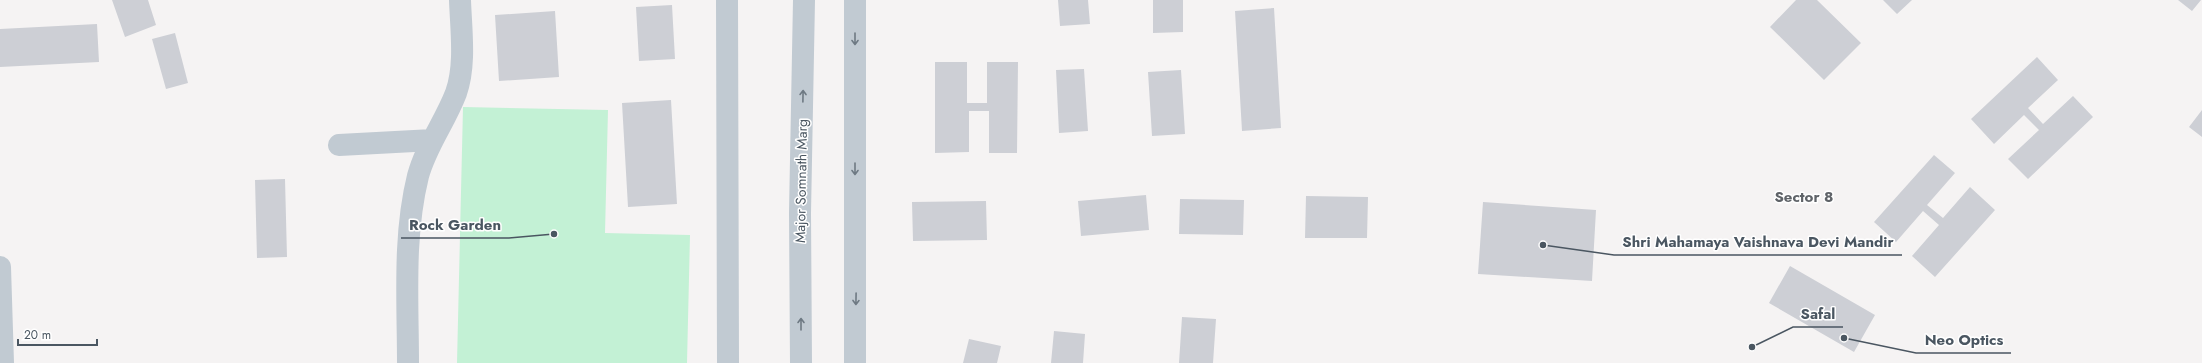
<svg xmlns="http://www.w3.org/2000/svg" width="2202" height="363" font-family="Jost,sans-serif">
	<style>
		.green { fill: #c3f1d5 }
		.building { fill: #cdcfd5 }
		.lines { fill: none; stroke-linecap: round; stroke-linejoin: round }
		.minor { stroke: #c1cad2; stroke-width: 22 }
		.oneway { stroke: #6e7983 }
		.labels { text-anchor: middle; stroke-width: 3; stroke-linejoin: round; paint-order: stroke }
		.street-label { font-size: 14px; fill: #4a5661; stroke: #fff }
		.neighbourhood-label { font-size: 15px; font-weight: bold; fill: #5f6368; stroke: #fff }
		.leader { fill: none; stroke: #4a5661; stroke-width: 1.5 }
		.callout-dot { fill: #4a5661; stroke: #fff; stroke-width: 1.5 }
		.callout-label { font-size: 15px; text-anchor: middle; font-weight: bold; fill: #4a5661; stroke: #fff; stroke-width: 3; stroke-linejoin: round; paint-order: stroke }
	</style>
	<rect width="100%" height="100%" fill="#f5f3f3"/>
	<!-- green -->
	<path class="green" d="M 463,107 L 608,110 L 605,233 L 690,235 L 687,363 L 457,363 Z"/>
	<!-- building -->
	<path class="building" d="M 112,0 L 148,0 L 156,25 L 125,37 Z
		M 1058,0 L 1088,0 L 1090,24 L 1060,26 Z
		M 1153,0 L 1183,0 L 1183,32 L 1153,33 Z
		M 1796,0 L 1817,0 L 1861,43 L 1824,80 L 1770,27 Z
		M 1883,0 L 1912,0 L 1897,14 Z
		M 2178,0 L 2201,0 L 2192,11 Z
		M 672,5 L 675,59 L 639,61 L 636,7 Z
		M 1274,8 L 1281,128 L 1242,131 L 1235,11 Z
		M 555,11 L 559,77 L 499,81 L 495,15 Z
		M 97,24 L 99,62 L 0,67 L 0,29 Z
		M 175,33 L 188,83 L 166,89 L 152,39 Z
		M 2037,57 L 2058,80 L 2028,108 L 2043,124 L 2073,96 L 2093,117 L 2028,179 L 2008,159 L 2039,130 L 2024,115 L 1994,144 L 1971,119 Z
		M 935,62 L 967,62 L 967,103 L 987,103 L 987,62 L 1018,62 L 1017,153 L 989,153 L 989,111 L 969,111 L 969,152 L 935,153 Z
		M 1084,69 L 1088,131 L 1059,133 L 1056,70 Z
		M 1181,70 L 1185,134 L 1152,136 L 1148,72 Z
		M 671,100 L 677,204 L 628,207 L 622,103 Z
		M 2202,110 L 2202,137 L 2189,127 Z
		M 1934,155 L 1955,173 L 1927,205 L 1943,218 L 1970,187 L 1995,210 L 1935,277 L 1912,256 L 1939,225 L 1923,211 L 1896,242 L 1874,222 Z
		M 285,179 L 287,257 L 257,258 L 255,180 Z
		M 1146,195 L 1149,230 L 1081,236 L 1078,201 Z
		M 1306,196 L 1368,197 L 1367,238 L 1305,238 Z
		M 1180,199 L 1244,200 L 1243,235 L 1179,234 Z
		M 986,201 L 987,240 L 913,241 L 912,202 Z
		M 1483,202 L 1596,210 L 1592,281 L 1478,274 Z
		M 1790,266 L 1875,315 L 1854,352 L 1769,303 Z
		M 1182,317 L 1216,319 L 1213,363 L 1179,363 Z
		M 1054,331 L 1085,334 L 1083,363 L 1051,363 Z
		M 969,339 L 1001,346 L 997,363 L 963,363 Z"/>
	<g class="lines">
		<!-- minor -->
		<path class="minor" d="M 727,0 L 728,363
			M 855,0 L 855,363
			M 339,145 L 433,140
			M 0,267 L 3,363
			M 408,363 C 408,302 403,236 418,176 C 426,146 445,122 456,93 C 466,65 461,30 460,0
			M 801,363 L 800,213 L 804,0"/>
	</g>
	<!-- one-way arrows -->
	<defs><path id="oneway-shaft" d="M-6 0H5M1.5-3L5.5 0L1.5 3" fill="none" stroke-width="1.6" stroke-linecap="round" stroke-linejoin="round"/></defs>
	<g class="oneway">
		<use href="#oneway-shaft" transform="translate(855 39) rotate(90)"/>
		<use href="#oneway-shaft" transform="translate(803 96) rotate(-89)"/>
		<use href="#oneway-shaft" transform="translate(855 169) rotate(90)"/>
		<use href="#oneway-shaft" transform="translate(856 299) rotate(91)"/>
		<use href="#oneway-shaft" transform="translate(801 324) rotate(-90)"/>
	</g>
	<g class="labels">
		<!-- street labels -->
		<g class="street-label">
			<text transform="translate(801 181) rotate(-89)" y="5">Major Somnath Marg</text>
		</g>
		<!-- neighbourhood labels -->
		<g class="neighbourhood-label">
			<text x="1804" y="202">Sector 8</text>
		</g>
	</g>
	<!-- callouts -->
	<path class="leader" d="M554 234L509 238H401M1543 245L1614 255H1902M1752 347L1793 327H1843M1844 338L1916 353H2011"/>
	<g class="callout-dot">
		<circle cx="554" cy="234" r="4"/>
		<circle cx="1543" cy="245" r="4"/>
		<circle cx="1752" cy="347" r="4"/>
		<circle cx="1844" cy="338" r="4"/>
	</g>
	<g class="callout-label">
		<text x="455" y="230">Rock Garden</text>
		<text x="1758" y="247">Shri Mahamaya Vaishnava Devi Mandir</text>
		<text x="1818" y="319">Safal</text>
		<text x="1964" y="345">Neo Optics</text>
	</g>
	<!-- scale -->
	<path d="M18 339v6h79v-6" fill="none" stroke="#4a5661" stroke-width="2"/>
	<text x="24" y="339" font-size="12" fill="#4a5661" stroke="#ffffff" stroke-width="3" paint-order="stroke">20 m</text>
</svg>
